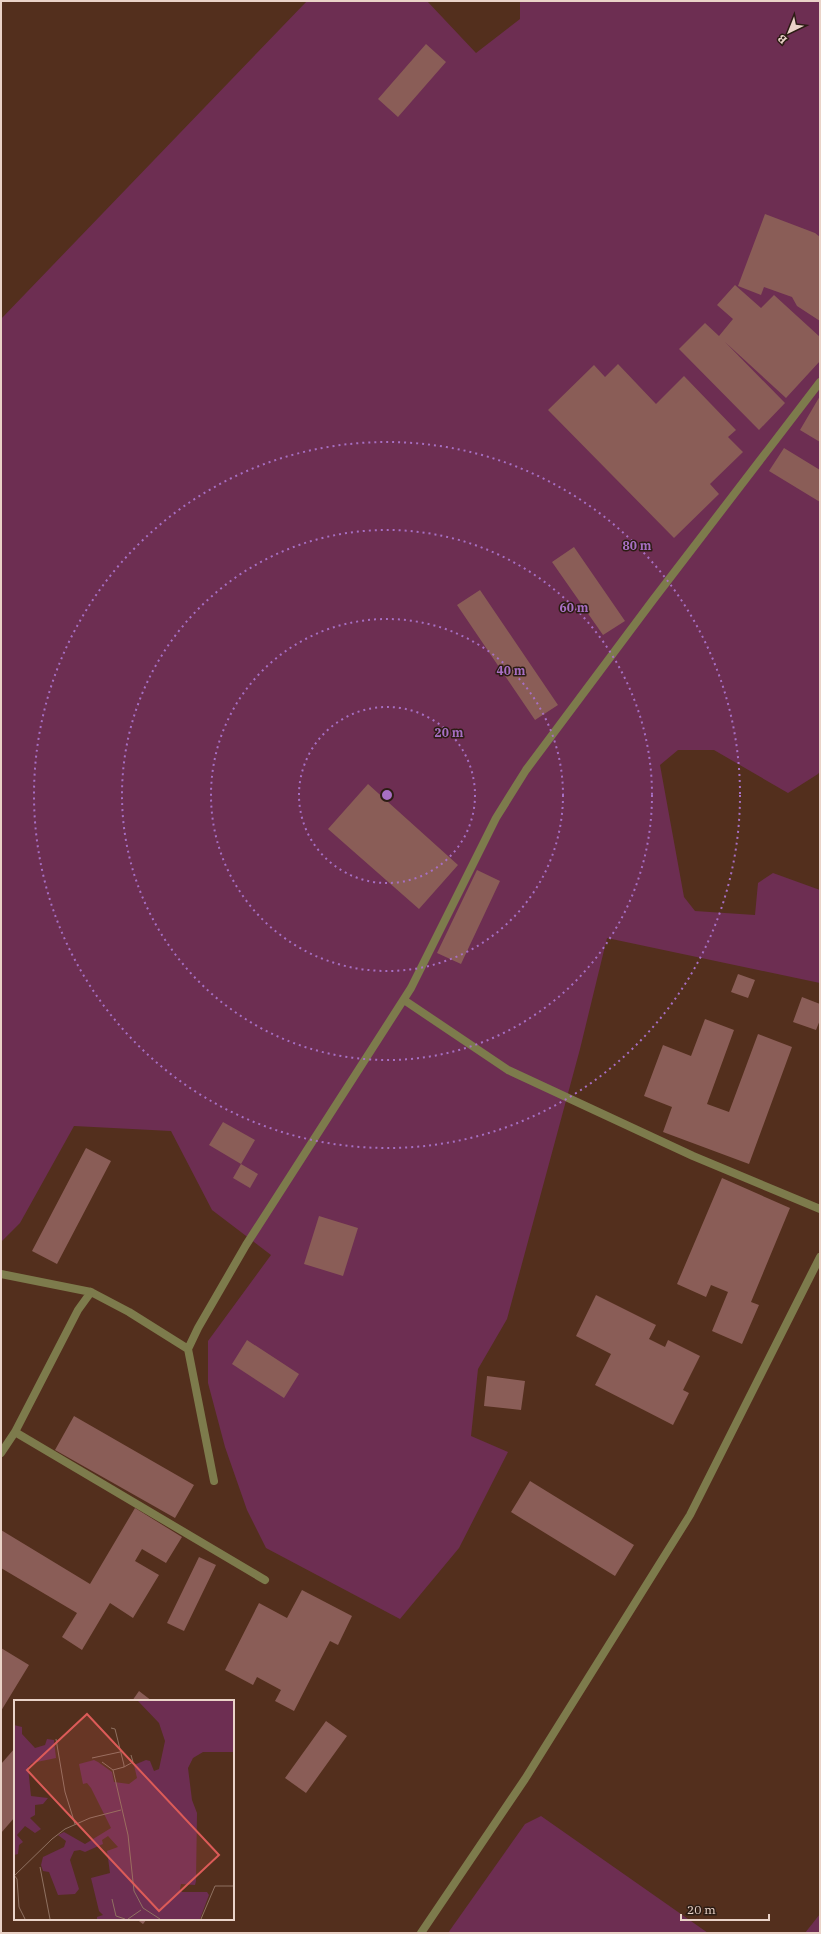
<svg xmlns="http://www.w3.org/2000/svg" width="821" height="1934" font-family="'IBM Plex Serif',serif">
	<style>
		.green { fill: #6d2e52 }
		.building { fill: #8a5d57 }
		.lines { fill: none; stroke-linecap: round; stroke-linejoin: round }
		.street { stroke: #7d7b4c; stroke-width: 8 }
		.ring { fill: none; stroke: #a76fc3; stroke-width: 2; stroke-dasharray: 2 4 }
		.inset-road { fill: none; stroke: #8f7161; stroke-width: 1 }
		.view { fill: #dc5b58; fill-opacity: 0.15; stroke: #dc5b58; stroke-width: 2 }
		.inset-edge { fill: none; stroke: #ead3c8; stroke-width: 2 }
		.centre { fill: #a76fc3; stroke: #2c1c14; stroke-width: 2 }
		.ring-label { font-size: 12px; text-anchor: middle; font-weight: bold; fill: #a76fc3; stroke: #2c1c14; stroke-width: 3; stroke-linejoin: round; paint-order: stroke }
	</style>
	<rect width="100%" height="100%" fill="#532f1d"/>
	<!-- green -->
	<path class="green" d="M 307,1 L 427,1 L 476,53 L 520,19 L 520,1 L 820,1 L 820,771 L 818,774 L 788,793 L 714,750 L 678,750 L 660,765 L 684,897 L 695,911 L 755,915 L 758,883 L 773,873 L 820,890 L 820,983 L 607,938 L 580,1049 L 507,1319 L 478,1369 L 471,1436 L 508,1452 L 459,1548 L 400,1619 L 266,1548 L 247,1510 L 225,1447 L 208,1383 L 208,1341 L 271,1255 L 212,1210 L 171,1131 L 74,1126 L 20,1223 L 1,1242 L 1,319 Z
		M 541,1816 L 708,1933 L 448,1933 L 525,1824 Z
		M 820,1914 L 820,1933 L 805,1933 Z"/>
	<!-- building -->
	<path class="building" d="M 426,44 L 446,62 L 398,117 L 378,99 Z
		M 765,214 L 815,233 L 820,237 L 820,321 L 797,306 L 792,297 L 764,287 L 761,295 L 738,286 Z
		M 735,285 L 761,308 L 774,295 L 820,337 L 820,361 L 786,398 L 725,342 L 785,403 L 759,430 L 679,349 L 705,323 L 719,336 L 733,319 L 717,305 Z
		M 618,364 L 656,404 L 684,376 L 736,430 L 728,437 L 743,452 L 710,484 L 719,494 L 674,538 L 548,410 L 594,365 L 605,377 Z
		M 820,396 L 820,442 L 800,430 Z
		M 784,448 L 820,470 L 820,502 L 769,471 Z
		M 574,547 L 625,621 L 603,635 L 552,562 Z
		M 480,590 L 558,705 L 535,720 L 457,605 Z
		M 368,784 L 458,865 L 419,909 L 328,829 Z
		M 477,870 L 500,881 L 461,964 L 437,953 Z
		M 738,974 L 755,980 L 748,998 L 731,992 Z
		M 802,997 L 820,1004 L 820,1020 L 816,1030 L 793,1022 Z
		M 705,1019 L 734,1030 L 707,1104 L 729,1112 L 758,1034 L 792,1047 L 749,1164 L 663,1132 L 672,1107 L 644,1096 L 663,1045 L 691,1056 Z
		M 223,1122 L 255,1140 L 241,1164 L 209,1145 Z
		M 86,1148 L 111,1161 L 57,1264 L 32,1251 Z
		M 241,1164 L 258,1174 L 250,1188 L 233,1178 Z
		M 722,1178 L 790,1208 L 751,1302 L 759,1305 L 742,1344 L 712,1331 L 728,1292 L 711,1285 L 706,1297 L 677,1284 Z
		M 319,1216 L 358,1228 L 343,1276 L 304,1264 Z
		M 596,1295 L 656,1325 L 649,1339 L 665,1347 L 668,1340 L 700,1356 L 683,1390 L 689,1393 L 673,1425 L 595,1385 L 611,1354 L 576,1336 Z
		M 247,1340 L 299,1374 L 284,1398 L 232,1364 Z
		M 487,1376 L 525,1381 L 521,1410 L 484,1406 Z
		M 74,1416 L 194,1485 L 175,1518 L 55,1450 Z
		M 530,1481 L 634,1545 L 615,1576 L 511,1512 Z
		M 135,1508 L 182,1537 L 166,1563 L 142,1549 L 135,1561 L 159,1575 L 133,1618 L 110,1603 L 82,1650 L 62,1637 L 77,1613 L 1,1568 L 1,1530 L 90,1584 Z
		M 199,1557 L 216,1565 L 184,1631 L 167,1623 Z
		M 302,1590 L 352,1616 L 338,1645 L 330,1641 L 294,1711 L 275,1701 L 281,1690 L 257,1677 L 253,1685 L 225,1670 L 259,1603 L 287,1618 Z
		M 1,1648 L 29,1665 L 1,1711 Z
		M 139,1691 L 152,1701 L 132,1701 Z
		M 326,1721 L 347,1736 L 306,1793 L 285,1778 Z
		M 15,1748 L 15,1817 L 1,1833 L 1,1764 Z
		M 136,1919 L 147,1919 L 143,1924 Z"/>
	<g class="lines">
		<!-- street -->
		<path class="street" d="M 404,1000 L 508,1070 L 693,1156 L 820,1209
			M 1,1274 L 91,1292
			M 188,1349 L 214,1481
			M 15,1432 L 265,1580
			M 1,1453 L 15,1432 L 78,1310 L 91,1292 L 129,1312 L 188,1349 L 198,1328 L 246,1245 L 411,988 L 496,818 L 526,770 L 653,600 L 820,382
			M 421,1933 L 525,1779 L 690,1515 L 820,1257"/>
	</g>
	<!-- distance rings -->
	<g class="ring">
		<circle cx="387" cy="795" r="88"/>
		<circle cx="387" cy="795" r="176"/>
		<circle cx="387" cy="795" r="265"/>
		<circle cx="387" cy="795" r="353"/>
	</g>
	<!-- overview -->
	<g transform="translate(14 1700)">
		<rect width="220" height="220" fill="#532f1d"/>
		<path d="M 124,1 L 220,1 L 220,52 L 189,52 L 179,58 L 174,68 L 178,100 L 183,113 L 182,181 L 181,185 L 167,184 L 166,189 L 168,192 L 193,192 L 195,195 L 186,219 L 83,219 L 83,217 L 89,215 L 85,211 L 77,178 L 96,173 L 93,151 L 104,147 L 94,136 L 88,140 L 89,144 L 71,152 L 66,150 L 60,151 L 56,160 L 65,189 L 61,194 L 44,195 L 35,172 L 29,171 L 27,165 L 29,157 L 50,147 L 52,141 L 44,135 L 50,132 L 71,144 L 97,128 L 77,88 L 73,83 L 69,84 L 65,64 L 80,60 L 84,62 L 98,72 L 100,82 L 115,84 L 123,78 L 120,65 L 132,60 L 136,61 L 140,71 L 145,69 L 151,41 L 145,23 ZM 0,25 L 8,27 L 8,34 L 21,48 L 31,45 L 33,39 L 40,40 L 42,58 L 18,63 L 14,67 L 17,96 L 34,98 L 29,104 L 21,105 L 21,115 L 16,118 L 27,129 L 21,133 L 11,126 L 3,135 L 9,142 L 5,145 L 4,154 L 0,155 Z" fill="#6d2e52"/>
		<path class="inset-road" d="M 97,28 L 101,29 L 110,65 L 110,67 L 99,70 L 114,135 L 120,191 L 129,208 L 146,219M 42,39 L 51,92 L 61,124M 78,58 L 106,52M 88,62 L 99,70M 110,67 L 119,62 L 117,55M 26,167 L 36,219M 0,175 L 3,179 L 5,207 L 11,219M 0,176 L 38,139 L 51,129 L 76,118 L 107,110M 98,199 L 102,216 L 111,219M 114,219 L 127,210M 187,219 L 201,186 L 220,186"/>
		<path class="view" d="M 73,14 L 205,155 L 145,211 L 13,70 Z"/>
		<rect width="220" height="220" class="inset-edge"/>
	</g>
	<circle cx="387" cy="795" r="6" class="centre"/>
	<g class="ring-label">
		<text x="637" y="550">80 m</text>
		<text x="574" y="612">60 m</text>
		<text x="511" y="675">40 m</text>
		<text x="449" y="737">20 m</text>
	</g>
	<!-- border -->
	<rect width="821" height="1934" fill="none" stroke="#ead3c8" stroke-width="4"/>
	<!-- north arrow -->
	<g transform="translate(789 32) rotate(223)" stroke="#2c1c14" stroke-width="3" paint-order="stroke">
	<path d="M0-3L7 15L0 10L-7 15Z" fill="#ead3c8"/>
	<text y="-6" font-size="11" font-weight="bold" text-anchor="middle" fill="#ead3c8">B</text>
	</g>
	<!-- scale -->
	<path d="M681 1914v6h88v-6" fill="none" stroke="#ead3c8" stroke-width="2"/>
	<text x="687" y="1914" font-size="12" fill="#ead3c8" stroke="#2c1c14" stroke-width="3" paint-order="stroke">20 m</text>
</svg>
